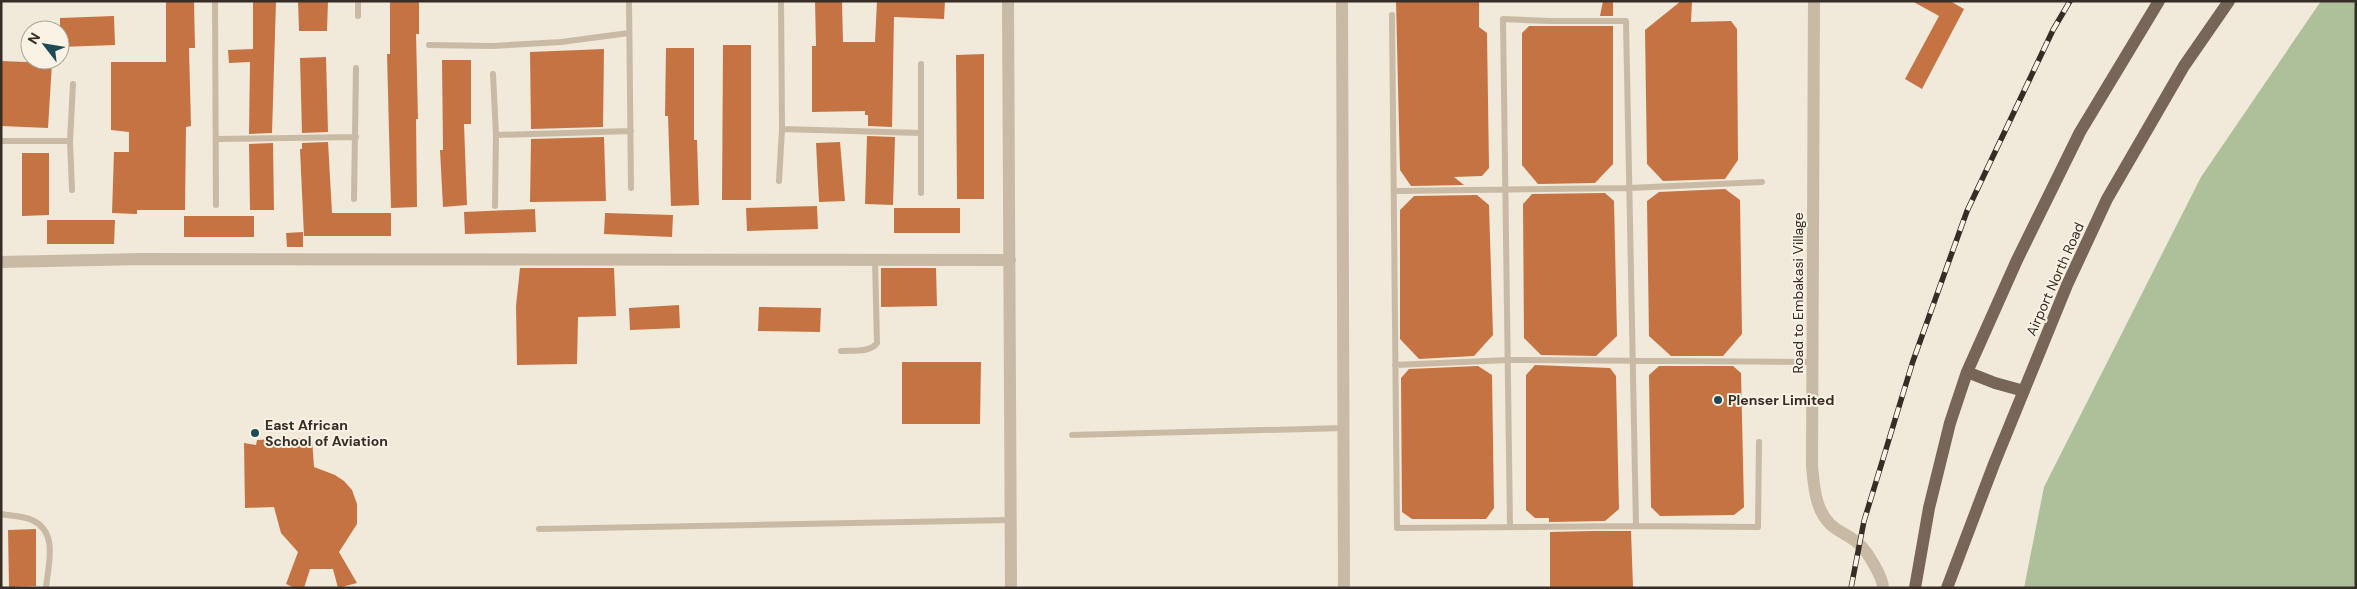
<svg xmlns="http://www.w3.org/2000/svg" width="2357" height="589" font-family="'DM Sans',sans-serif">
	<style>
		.green { fill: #aec099 }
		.building { fill: #c67343 }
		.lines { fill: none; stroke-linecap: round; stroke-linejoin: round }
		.service { stroke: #c9baa5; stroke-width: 6 }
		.minor { stroke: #c9baa5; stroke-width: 12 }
		.primary { stroke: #776657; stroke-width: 12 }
		.rail-casing { stroke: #352d26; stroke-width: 5.5 }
		.rail { stroke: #f9f3e5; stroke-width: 4; stroke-dasharray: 11; stroke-linecap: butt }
		.poi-dot { fill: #1c4b56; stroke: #f9f3e5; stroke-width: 2 }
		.labels { text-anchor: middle; stroke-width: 4; stroke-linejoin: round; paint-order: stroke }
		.street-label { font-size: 14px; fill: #352d26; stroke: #f9f3e5 }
		.poi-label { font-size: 14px; font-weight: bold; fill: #352d26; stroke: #f9f3e5; text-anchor: start }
	</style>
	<rect width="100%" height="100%" fill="#f1e9d9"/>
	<!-- green -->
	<path class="green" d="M 2321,1 L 2356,1 L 2356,588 L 2024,588 L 2044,487 L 2201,177 Z"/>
	<!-- building -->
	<path class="building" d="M 166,1 L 194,1 L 195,48 L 189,48 L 191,126 L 186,127 L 185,210 L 137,210 L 137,214 L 112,213 L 114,152 L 129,152 L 129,132 L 111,130 L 111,62 L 166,62 Z
		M 253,1 L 276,1 L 272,133 L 249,134 L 250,62 L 229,63 L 228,50 L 253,49 Z
		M 298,1 L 328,1 L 327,31 L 299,31 Z
		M 390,1 L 419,1 L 419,34 L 416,34 L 418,119 L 416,119 L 417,207 L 391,208 L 387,54 L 390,54 Z
		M 815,1 L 842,1 L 843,42 L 875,42 L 877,1 L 945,1 L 944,19 L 894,17 L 892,127 L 868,126 L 868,115 L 865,115 L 865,111 L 812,112 L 812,46 L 816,46 Z
		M 1396,1 L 1479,2 L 1479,27 L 1487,33 L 1489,168 L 1482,176 L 1454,177 L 1464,185 L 1411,186 L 1400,170 Z
		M 1603,1 L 1613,1 L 1613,16 L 1600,16 Z
		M 1681,1 L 1692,1 L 1691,22 L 1731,21 L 1737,29 L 1738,160 L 1725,179 L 1663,181 L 1647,164 L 1645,30 Z
		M 1912,1 L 1950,1 L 1964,9 L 1922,89 L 1905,79 L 1939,16 Z
		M 114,16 L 115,45 L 60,47 L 60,18 Z
		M 1529,26 L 1613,26 L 1613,164 L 1595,183 L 1538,184 L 1522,165 L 1522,33 Z
		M 723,45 L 751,45 L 751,200 L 722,200 Z
		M 666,48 L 694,48 L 694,140 L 697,140 L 699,205 L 671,206 L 668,116 L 665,116 Z
		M 604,49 L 603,127 L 531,129 L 530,52 Z
		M 984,54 L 984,199 L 957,199 L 956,55 Z
		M 326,57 L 328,132 L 302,133 L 300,58 Z
		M 442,60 L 471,60 L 471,124 L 464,124 L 467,205 L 443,207 L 440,150 L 443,150 Z
		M 1,61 L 52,63 L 48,128 L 1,126 Z
		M 867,136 L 895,137 L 893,205 L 865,204 Z
		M 604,137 L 606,201 L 530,202 L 531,139 Z
		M 328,142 L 332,213 L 391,213 L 391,236 L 304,236 L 300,149 L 302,149 L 302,143 Z
		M 840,142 L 845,201 L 819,202 L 816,143 Z
		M 273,143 L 274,210 L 250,210 L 249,144 Z
		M 22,153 L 49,153 L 49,215 L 22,216 Z
		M 1725,189 L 1740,200 L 1742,334 L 1723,356 L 1671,356 L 1649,336 L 1647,201 L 1659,192 Z
		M 1605,193 L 1614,201 L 1617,336 L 1596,356 L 1541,355 L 1524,338 L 1523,204 L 1532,194 Z
		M 1477,195 L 1489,205 L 1493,335 L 1474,356 L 1419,359 L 1400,339 L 1400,210 L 1414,196 Z
		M 817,206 L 818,229 L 747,231 L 746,208 Z
		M 894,208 L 960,208 L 960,233 L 894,233 Z
		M 535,209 L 536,232 L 465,234 L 464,212 Z
		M 605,213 L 673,215 L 672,237 L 604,234 Z
		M 184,216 L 254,216 L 254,237 L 184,237 Z
		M 47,220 L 115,220 L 114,244 L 47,244 Z
		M 303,232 L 303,247 L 287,247 L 286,233 Z
		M 520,268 L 614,268 L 616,316 L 578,317 L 577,364 L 517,365 L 516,306 Z
		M 881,268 L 936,268 L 937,306 L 881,307 Z
		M 679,305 L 680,328 L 630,330 L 629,308 Z
		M 759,307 L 821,308 L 820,332 L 758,331 Z
		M 902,362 L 981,362 L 980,424 L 902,424 Z
		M 1535,365 L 1610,368 L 1616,376 L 1619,509 L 1605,521 L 1549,522 L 1549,518 L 1535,518 L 1526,510 L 1526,375 Z
		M 1478,366 L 1492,375 L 1494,508 L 1486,519 L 1412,519 L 1402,512 L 1401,378 L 1409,369 Z
		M 1659,366 L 1733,366 L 1741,373 L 1744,507 L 1734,515 L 1660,516 L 1651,507 L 1649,375 Z
		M 296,438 L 312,439 L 314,467 L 335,475 L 344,481 L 352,490 L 357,504 L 357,524 L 339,552 L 357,583 L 338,588 L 333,569 L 310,569 L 304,588 L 295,588 L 286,584 L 298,552 L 281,533 L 274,507 L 245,508 L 244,443 L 256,445 L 257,440 Z
		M 36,529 L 36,586 L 9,587 L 8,530 Z
		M 1593,531 L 1631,531 L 1633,588 L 1550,588 L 1550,532 Z"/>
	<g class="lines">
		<!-- service -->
		<path class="service" d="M 215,1 L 216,205
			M 358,1 L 358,16
			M 629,1 L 631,188
			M 1392,15 L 1397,528 L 1636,526
			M 429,45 L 493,46 L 561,42 L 629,33
			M 493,74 L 496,135 L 495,206
			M 782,129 L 921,133
			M 496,135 L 631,131
			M 216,139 L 356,137
			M 1,141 L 70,141
			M 779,181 L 782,129 L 781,1
			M 72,190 L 70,141 L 73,84
			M 1395,191 L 1629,188 L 1762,182
			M 921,193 L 921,64
			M 354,199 L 356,68
			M 841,351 C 852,350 870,353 877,343 L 875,260
			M 1395,365 L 1508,360 L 1813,362
			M 1072,435 L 1344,428
			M 1,514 C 11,516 23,516 32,520 C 59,532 48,565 46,588
			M 1510,527 L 1503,19 L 1550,21 L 1626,21 L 1636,526 L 1758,527 L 1759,442
			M 539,529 L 1011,520"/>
		<!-- minor -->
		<path class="minor" d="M 1008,1 L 1011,588
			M 1342,1 L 1344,588
			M 1814,1 L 1812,466 C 1814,486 1815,509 1830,524 C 1838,532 1851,536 1859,544 C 1867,551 1883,577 1883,588
			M 1,262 L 141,259 L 1010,260"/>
		<!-- primary -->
		<path class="primary" d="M 1967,372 L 1995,383 L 2024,391
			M 1915,588 L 1929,508 L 1950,423 L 1967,372 L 2017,260 L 2080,132 L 2159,1
			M 1947,588 L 1994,464 L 2067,285 L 2107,199 L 2184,66 L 2229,1"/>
		<!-- rail casing -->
		<g class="rail-casing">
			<path id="rail" d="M 1851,588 L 1864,521 L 1913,361 L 1967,211 L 2053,30 L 2070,1"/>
		</g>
		<!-- rail -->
		<use href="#rail" class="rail"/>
	</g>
	<!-- markers -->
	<g class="poi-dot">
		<circle cx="1718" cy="400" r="5"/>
		<circle cx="255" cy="433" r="5"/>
	</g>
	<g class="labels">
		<!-- street labels -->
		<g class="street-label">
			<text transform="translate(2055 279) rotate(-66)" y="5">Airport North Road</text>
			<text transform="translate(1798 293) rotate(-90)" y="5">Road to Embakasi Village</text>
		</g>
		<!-- poi labels -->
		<g class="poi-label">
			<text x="1728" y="405">Plenser Limited</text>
			<text x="265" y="430">East African<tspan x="265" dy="16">School of Aviation</tspan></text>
		</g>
	</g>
	<!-- border -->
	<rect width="2357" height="589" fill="none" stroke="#352d26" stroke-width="5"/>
	<!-- north arrow -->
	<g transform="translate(45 45) rotate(301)"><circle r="24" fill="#f9f3e5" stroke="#aba499"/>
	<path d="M0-4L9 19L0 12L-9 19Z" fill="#1c4b56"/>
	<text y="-8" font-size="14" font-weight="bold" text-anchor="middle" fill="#352d26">N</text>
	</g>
</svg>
